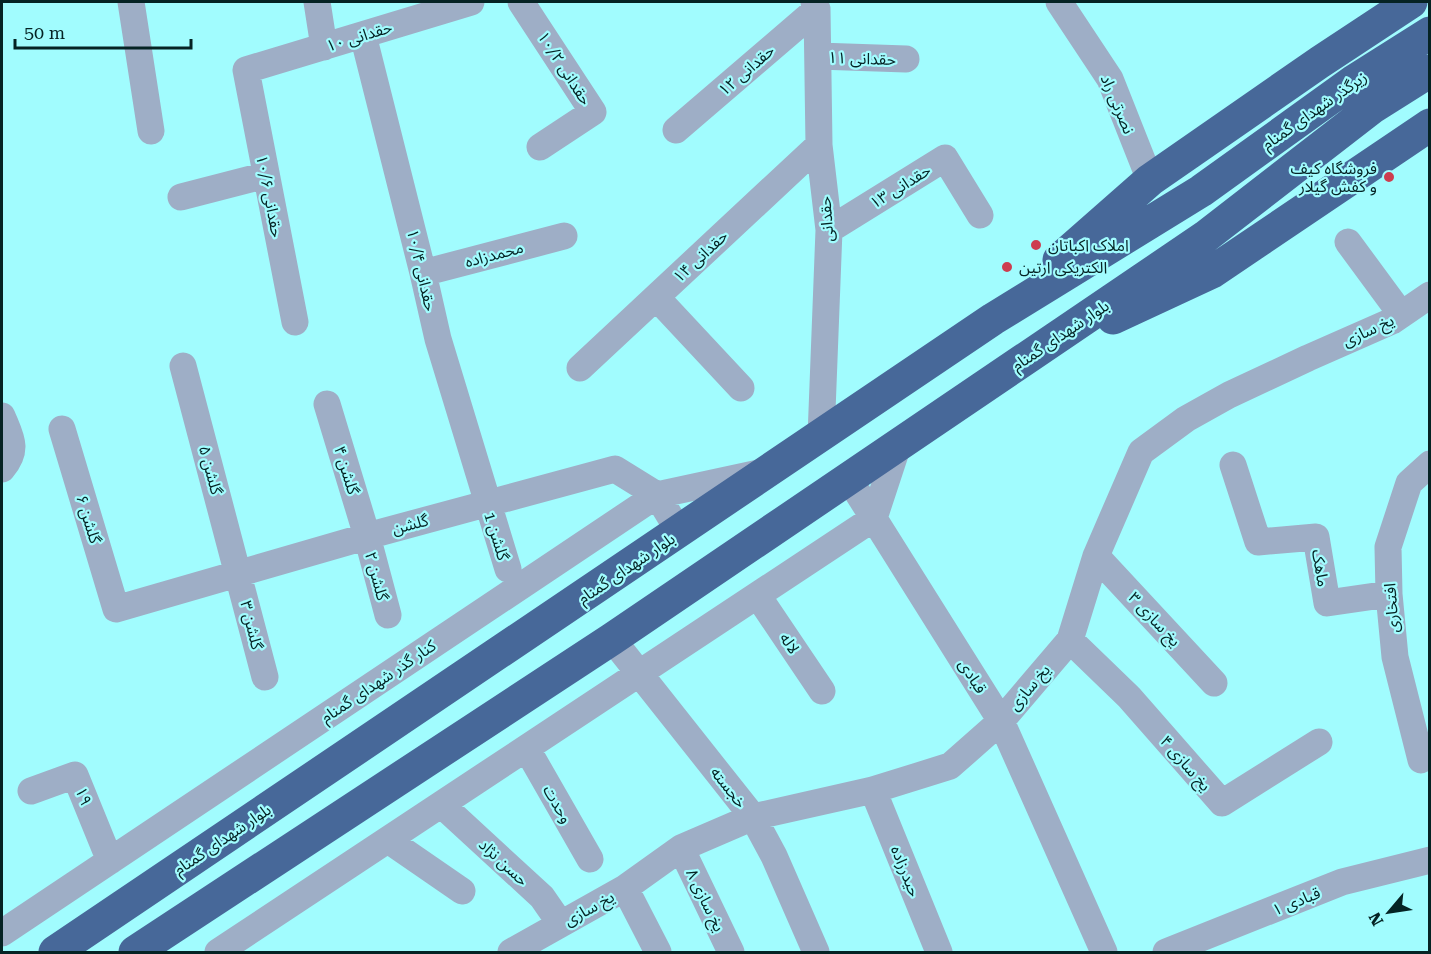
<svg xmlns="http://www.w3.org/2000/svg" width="1431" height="954" font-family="'Roboto Serif','Noto Sans Arabic',serif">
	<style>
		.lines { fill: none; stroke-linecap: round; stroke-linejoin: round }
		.minor { stroke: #9eaec6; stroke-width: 27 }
		.highway { stroke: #476899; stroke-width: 33 }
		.poi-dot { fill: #cd3d4f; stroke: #a1fcfe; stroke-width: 2 }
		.labels { text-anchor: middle; stroke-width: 4.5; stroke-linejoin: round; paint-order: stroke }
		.street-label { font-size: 16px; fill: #052324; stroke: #a1fcfe }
		.poi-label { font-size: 16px; fill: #052324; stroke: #a1fcfe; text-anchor: start }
	</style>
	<rect width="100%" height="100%" fill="#a1fcfe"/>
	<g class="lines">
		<!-- minor -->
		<path class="minor" d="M 131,2 L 151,131
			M 317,2 L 324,47
			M 521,2 L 593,112 L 540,147
			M 814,2 L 817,9 L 819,145 L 829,230 L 821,437
			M 1059,2 L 1110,79 L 1150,180
			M 363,35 L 423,273 L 438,339 L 508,569
			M 818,56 L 906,59
			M 676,130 L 817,9
			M 181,197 L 266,175
			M 829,230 L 945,158 L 980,215
			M 1348,242 L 1401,314
			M 423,273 L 564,236
			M 656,297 L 741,388
			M 295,322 L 246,70 L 471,2
			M 183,366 L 265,677
			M 580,368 L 819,145
			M 327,404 L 367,536 L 388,615
			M 2,416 C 11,438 19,449 2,469
			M 62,429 L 116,609 L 382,532 L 615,469 L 657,495 L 680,533
			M 1233,465 L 1258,542 L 1316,537 L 1327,603 L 1389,594
			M 849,479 L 1001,721 L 1104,952
			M 1096,556 L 1214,683
			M 758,596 L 822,691
			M 612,639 L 753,817 L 774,856 L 816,952
			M 1070,640 L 1129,697 L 1222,803 L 1319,742
			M 527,749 L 590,859
			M 1421,760 L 1395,657 L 1389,594 L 1388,547 L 1409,483 L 1430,464
			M 873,790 L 939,952
			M 31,791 L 75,775 L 110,861
			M 442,805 L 542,897 L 560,923
			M 388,840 L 462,891
			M 681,848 L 731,952
			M 625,888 L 658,952
			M 2,933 L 657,495 L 759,473
			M 218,952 L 874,518 L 898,445
			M 511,952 L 625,888 L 681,848 L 753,817 L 873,790 L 950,766 L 1001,721 L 1070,640 L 1096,556 L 1141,452 L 1186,419 L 1229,395 L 1308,358 L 1392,321 L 1430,295
			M 1166,952 L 1342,882 L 1430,860"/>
		<!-- highway -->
		<path class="highway" d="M 1059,260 L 1150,180 L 1320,62 L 1411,2
			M 1113,318 L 1212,272 L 1430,125
			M 55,952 L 993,319 L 1201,191 L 1354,81 L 1430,33
			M 135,952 L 612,639 L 1022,361 L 1205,237 L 1373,107 L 1430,71"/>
	</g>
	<!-- markers -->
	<g class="poi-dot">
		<circle cx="1389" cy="177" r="6"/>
		<circle cx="1036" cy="245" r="6"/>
		<circle cx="1007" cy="267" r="6"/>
	</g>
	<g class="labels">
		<!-- street labels -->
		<g class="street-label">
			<text transform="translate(359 36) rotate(-17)" y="6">حقدانی ۱۰</text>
			<text transform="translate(862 58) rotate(2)" y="6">حقدانی ۱۱</text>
			<text transform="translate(565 68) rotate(57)" y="6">حقدانی ۱۰/۲</text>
			<text transform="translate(746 70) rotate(-41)" y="6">حقدانی ۱۲</text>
			<text transform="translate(1118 104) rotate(67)" y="6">نصرتی راد</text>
			<text transform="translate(1314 110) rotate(-35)" y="6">زیرگذر شهدای گمنام</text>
			<text transform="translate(900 186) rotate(-32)" y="6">حقدانی ۱۳</text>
			<text transform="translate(270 196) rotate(79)" y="6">حقدانی ۱۰/۶</text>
			<text transform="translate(826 219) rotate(-94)" y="6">حقدانی</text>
			<text transform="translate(494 254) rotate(-15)" y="6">محمدزاده</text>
			<text transform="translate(700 256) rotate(-43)" y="6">حقدانی ۱۴</text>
			<text transform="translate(422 270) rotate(77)" y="6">حقدانی ۱۰/۴</text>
			<text transform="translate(1368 330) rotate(-25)" y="6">یخ سازی</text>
			<text transform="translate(1060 335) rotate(-34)" y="6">بلوار شهدای گمنام</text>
			<text transform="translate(211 470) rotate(75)" y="6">گلشن ۵</text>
			<text transform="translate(347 470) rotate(73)" y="6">گلشن ۴</text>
			<text transform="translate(89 519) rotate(73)" y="6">گلشن ۶</text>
			<text transform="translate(410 524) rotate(-15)" y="6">گلشن</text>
			<text transform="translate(497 536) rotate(73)" y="6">گلشن 1</text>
			<text transform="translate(626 568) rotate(-34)" y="6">بلوار شهدای گمنام</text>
			<text transform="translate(1321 568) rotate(81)" y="6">ماهک</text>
			<text transform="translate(377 576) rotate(75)" y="6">گلشن ۲</text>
			<text transform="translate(1391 608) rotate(-94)" y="6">افتخاری</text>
			<text transform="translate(1155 619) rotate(47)" y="6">یخ سازی ۳</text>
			<text transform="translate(252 625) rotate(76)" y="6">گلشن ۳</text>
			<text transform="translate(790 643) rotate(56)" y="6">لاله</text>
			<text transform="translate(973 676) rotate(58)" y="6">قبادی</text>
			<text transform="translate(378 681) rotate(-34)" y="6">کنار گذر شهدای گمنام</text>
			<text transform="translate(1029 687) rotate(-50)" y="6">یخ سازی</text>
			<text transform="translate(1186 763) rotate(49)" y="6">یخ سازی ۴</text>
			<text transform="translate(729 787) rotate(52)" y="6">خجسته</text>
			<text transform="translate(84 796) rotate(68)" y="6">۱۹</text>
			<text transform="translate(558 804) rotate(60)" y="6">وحدت</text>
			<text transform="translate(222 839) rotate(-34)" y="6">بلوار شهدای گمنام</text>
			<text transform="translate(504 862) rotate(43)" y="6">حسن نژاد</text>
			<text transform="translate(906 871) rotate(68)" y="6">حیدرزاده</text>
			<text transform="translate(706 900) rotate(64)" y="6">یخ سازی ۸</text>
			<text transform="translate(1296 901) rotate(-22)" y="6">قبادی ۱</text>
			<text transform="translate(589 908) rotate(-29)" y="6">یخ سازی</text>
		</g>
		<!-- poi labels -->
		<g class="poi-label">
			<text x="1377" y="174" text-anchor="end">فروشگاه کیف<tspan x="1377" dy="18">و کفش گیلار</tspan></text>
			<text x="1048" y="251">املاک اکباتان</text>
			<text x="1019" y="273">الکتریکی ارتین</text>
		</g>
	</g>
	<!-- border -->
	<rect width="1431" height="954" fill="none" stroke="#052324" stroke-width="6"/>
	<!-- north arrow -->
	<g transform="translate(1389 912) rotate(241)" stroke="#a1fcfe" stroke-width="4.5" paint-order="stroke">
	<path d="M0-4.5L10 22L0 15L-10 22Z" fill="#052324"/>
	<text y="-9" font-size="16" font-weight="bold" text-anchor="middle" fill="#052324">N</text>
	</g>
	<!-- scale -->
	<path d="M15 39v9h176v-9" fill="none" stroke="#052324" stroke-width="3"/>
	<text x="24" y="39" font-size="18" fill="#052324" stroke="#a1fcfe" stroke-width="4.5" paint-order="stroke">50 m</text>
</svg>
